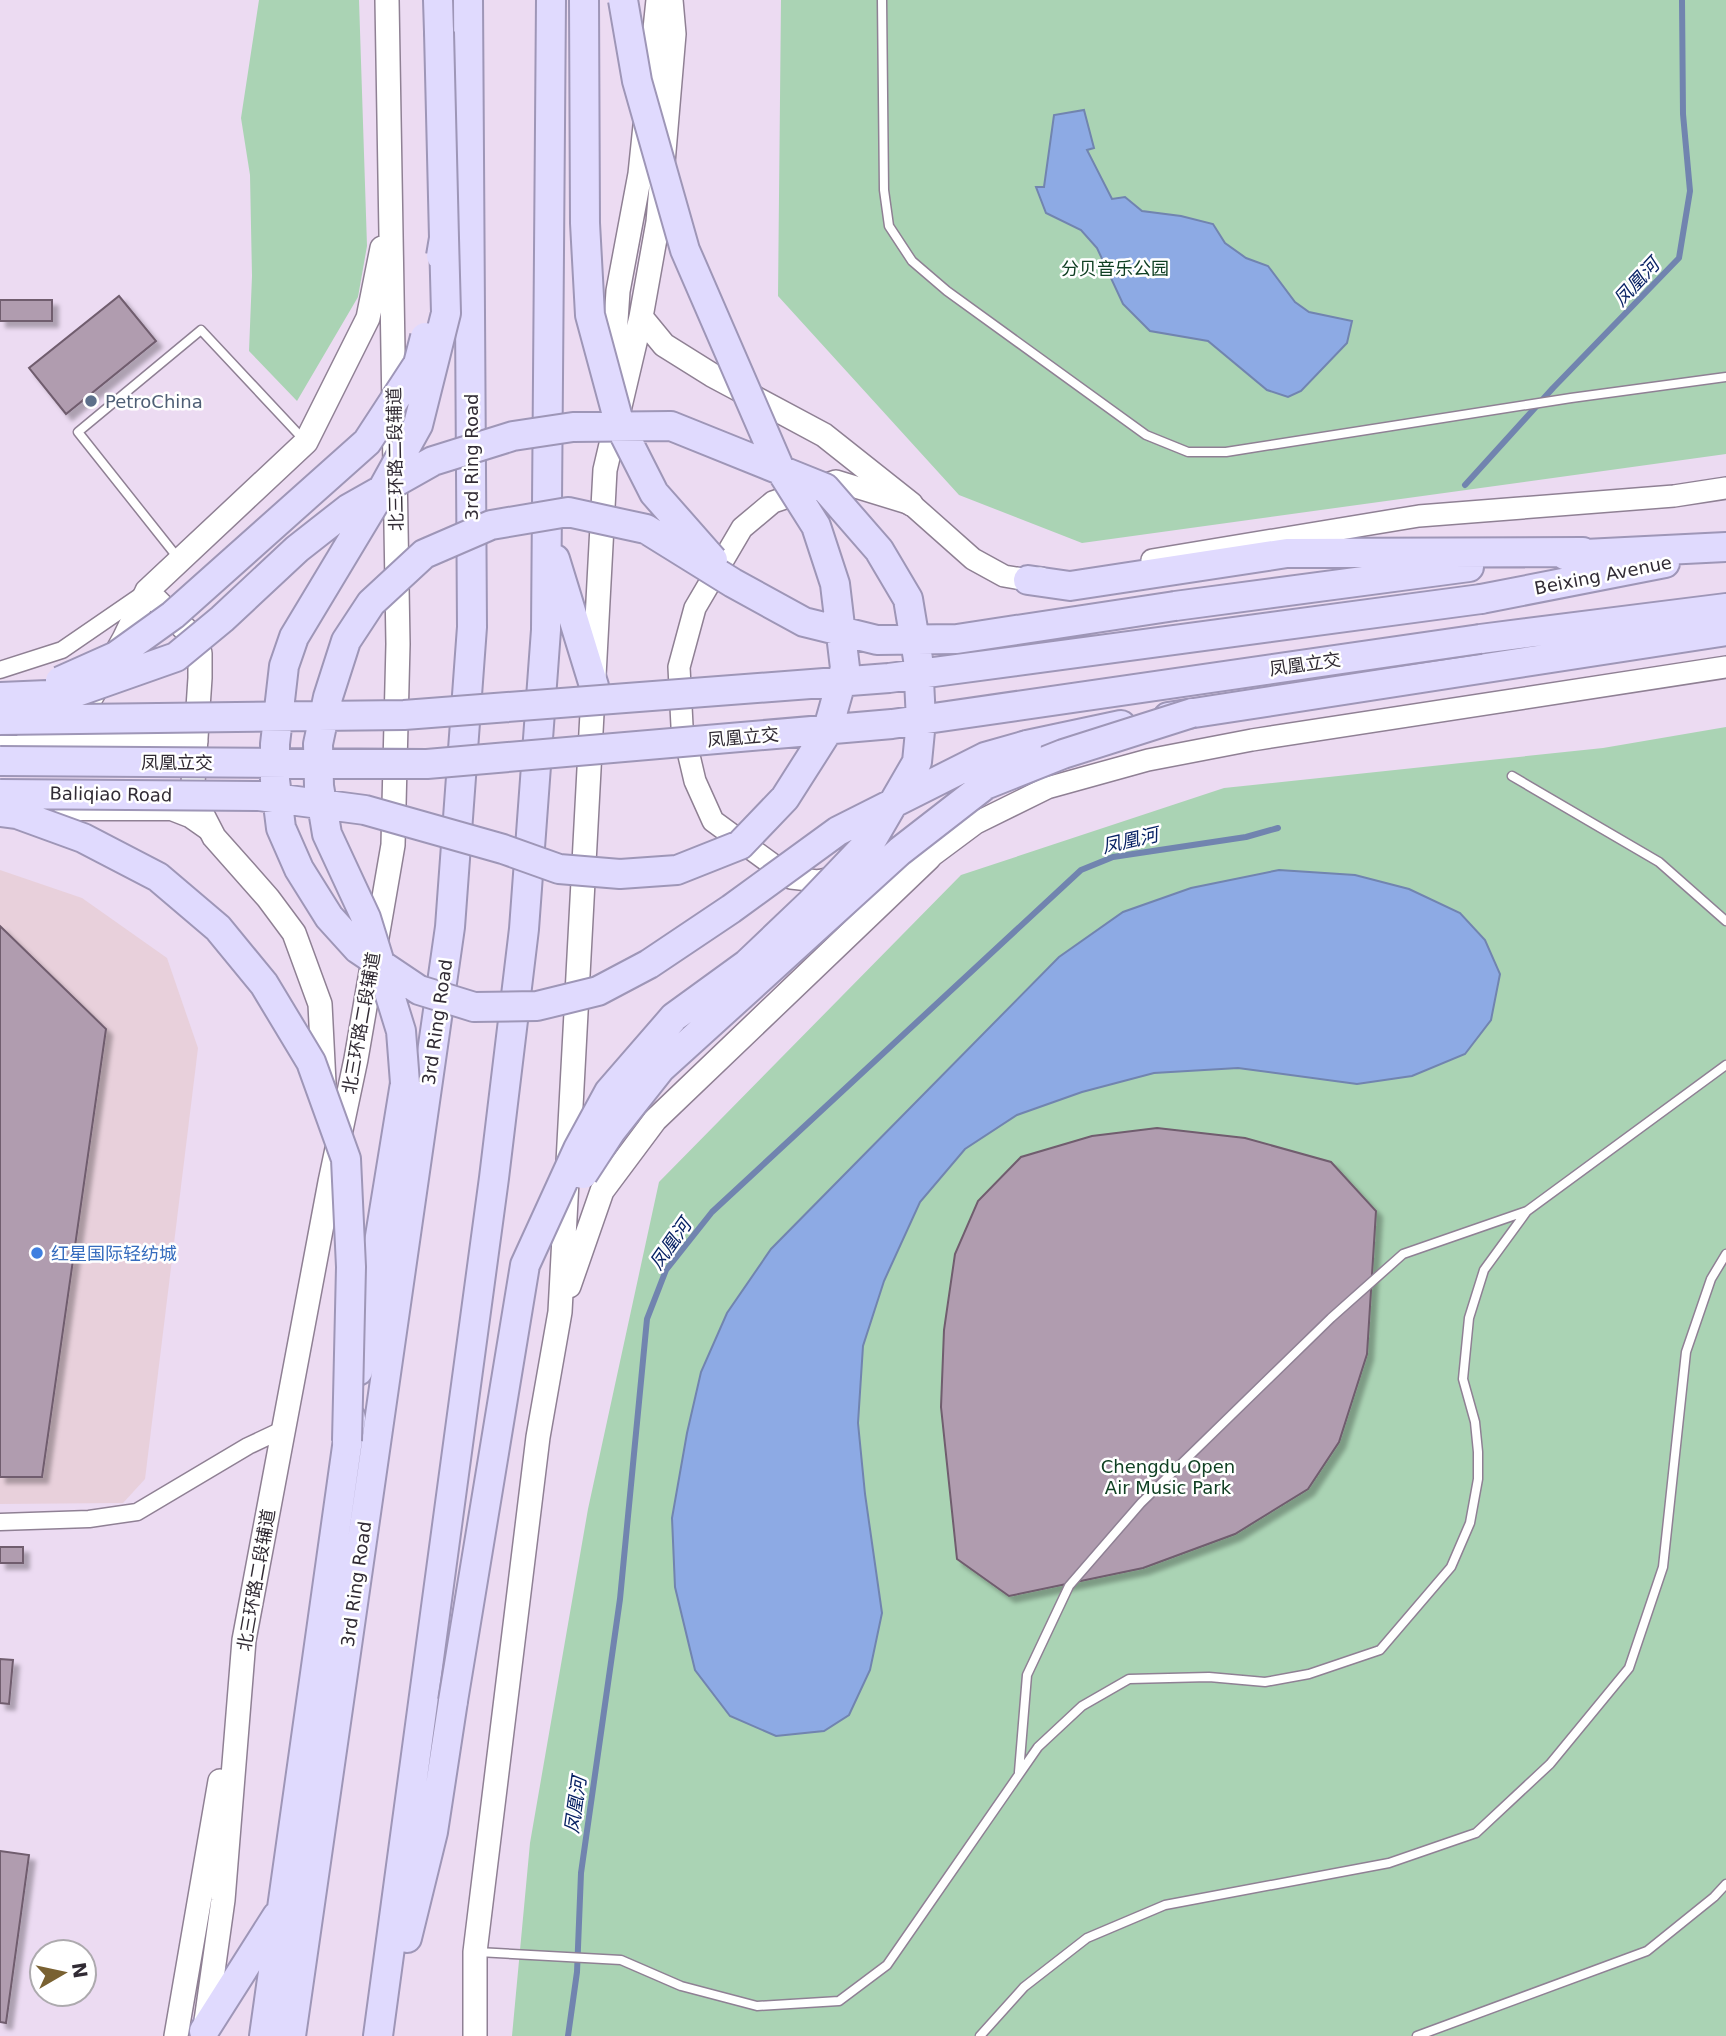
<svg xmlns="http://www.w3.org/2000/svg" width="1726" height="2036" viewBox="0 0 1726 2036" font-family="'DejaVu Sans','Noto Sans SC',sans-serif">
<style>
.commercial{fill:#e8d0db}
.green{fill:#aad3b4}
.water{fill:#8daae4;stroke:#7184af;stroke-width:2}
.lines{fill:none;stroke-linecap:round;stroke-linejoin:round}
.stream{stroke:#7184af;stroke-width:6}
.building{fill:#b09caf;stroke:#705d6e;stroke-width:2;filter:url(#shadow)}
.service-casing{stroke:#8f8094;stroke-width:11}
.minor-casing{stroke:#8f8094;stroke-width:19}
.tertiary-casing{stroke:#8f8094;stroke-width:24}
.secondary-casing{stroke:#8f8094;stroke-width:26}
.trunk-casing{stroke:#9e96b7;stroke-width:32}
.service{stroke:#fff;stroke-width:8}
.minor{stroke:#fff;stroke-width:16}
.tertiary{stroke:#fff;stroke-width:21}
.secondary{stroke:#fff;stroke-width:23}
.trunk{stroke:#e0dafe;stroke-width:28}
.trunk-bridge-casing{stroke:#9e96b7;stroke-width:32;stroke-linecap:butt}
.trunk-bridge{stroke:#e0dafe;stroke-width:28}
.service-dot{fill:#5c6f8a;stroke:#fff;stroke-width:2.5}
.shop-dot{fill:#3f7fe0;stroke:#fff;stroke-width:2.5}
.labels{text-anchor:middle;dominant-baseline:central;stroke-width:5;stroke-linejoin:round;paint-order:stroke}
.park-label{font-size:18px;fill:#104023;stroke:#fff}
.service-label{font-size:18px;fill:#4e5e75;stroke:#fff;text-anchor:start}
.street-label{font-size:18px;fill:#312b34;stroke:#fff}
.shop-label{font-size:18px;fill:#366cbe;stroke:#fff;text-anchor:start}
.water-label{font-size:19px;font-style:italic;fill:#082264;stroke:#fff}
</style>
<defs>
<filter id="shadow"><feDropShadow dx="6" dy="6" stdDeviation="2" flood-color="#0004"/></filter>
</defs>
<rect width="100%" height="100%" fill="#ecdbf2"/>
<path class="commercial" d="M0,870L82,898L167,958L198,1048L145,1479L123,1503L0,1504Z"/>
<path class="green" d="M259,0H359L367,246L358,297L297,401L249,351L252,276L250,175L241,118Z
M781,0H1726V454L1082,543L959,495L778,296Z
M1726,727V2036H512L530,1843L588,1509L659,1182L961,875L1224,788L1603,748Z"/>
<path class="water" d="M1084,110L1094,148L1087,150L1112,199L1125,197L1142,211L1181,216L1213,224L1225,243L1246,258L1268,266L1295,302L1309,312L1352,321L1347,343L1301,391L1288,397L1267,390L1208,341L1150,331L1123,304L1097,248L1081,230L1046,213L1036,187H1044L1054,115Z
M1279,870L1355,875L1409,889L1460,913L1485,940L1500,974L1491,1020L1465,1054L1412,1076L1357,1084L1238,1068L1154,1073L1082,1092L1017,1115L965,1149L920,1202L884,1281L863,1346L858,1423L865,1494L882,1613L870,1670L849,1715L824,1731L776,1736L730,1716L695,1670L675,1587L672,1518L687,1433L701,1372L727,1313L771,1249L1059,957L1123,912L1191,888Z"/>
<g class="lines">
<path class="stream" d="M1465,485L1553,388L1679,258L1690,191L1683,114L1682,0
M568,2036L577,1972L581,1873L620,1599L647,1319L666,1270L712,1212L1081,870L1113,857L1246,837L1278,828"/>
</g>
<path class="building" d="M119,296L156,341L66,414L29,368Z
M0,300H52V321H0Z
M0,926L106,1029L42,1477H0Z
M1157,1128L1245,1138L1331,1162L1376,1211L1367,1354L1339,1442L1308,1489L1235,1534L1143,1568L1009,1596L957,1559L941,1407L944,1330L955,1254L978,1201L1021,1157L1092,1136Z
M0,1547H23V1563H0Z
M0,1659L13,1660L9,1704L0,1703Z
M0,1851L29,1855L6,2023L0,2022Z"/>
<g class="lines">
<g class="service-casing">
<path id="service" d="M882,0L884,190L889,226L912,261L947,291L1146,435L1188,452H1226L1571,398L1726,377
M178,558L78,432L201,330L304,440
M1512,776L1659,862L1726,921
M1019,1772L1027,1675L1069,1586L1141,1503L1331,1318L1403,1254L1527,1211
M478,1952L621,1960L681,1986L757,2006L839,2001L887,1965L1038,1747L1082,1706L1129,1679L1209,1677L1265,1682L1309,1674L1380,1650L1451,1567L1470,1523L1478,1479V1452L1475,1422L1463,1379L1469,1318L1484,1270L1527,1211L1726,1065
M980,2036L1024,1987L1087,1938L1165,1905L1389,1863L1476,1833L1550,1764L1629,1668L1663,1567L1686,1352L1711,1279L1726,1254
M1417,2036L1647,1951L1714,1897L1726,1884"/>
</g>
<g class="minor-casing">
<path id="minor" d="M0,670L62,650L145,593
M0,744H25
M34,812H171L189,819L209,833
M0,1522L89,1519L137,1512L248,1446L284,1429"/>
</g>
<g class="tertiary-casing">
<path id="tertiary" d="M1152,560L1419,516L1674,496L1726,488
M912,861L929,858L976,823L1047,788L1148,760L1252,740L1726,667
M840,876L818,881L791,878L713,821L695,781L682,726L679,667L695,608L742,528L773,502L836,481L911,504L973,559L1004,576L1028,580L1041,578"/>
</g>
<g class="secondary-casing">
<path id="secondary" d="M641,317L664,345L712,375L824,435L911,504
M612,380L618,291L640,174L658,0
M147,591L185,629L200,653V678L193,783L197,804L214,837L268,898L294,933L320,1004L324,1083
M25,744L47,740L69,728L88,703L124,639L147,591L306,442L368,318L382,248
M45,744L196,741
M569,1286L602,1191L655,1120L929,858
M205,2028L223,1900L244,1640L330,1182L356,1059L393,845L398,644L387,0
M176,2036L220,1781
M475,2036V1952L538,1437L560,1312L605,470L641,317L658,222L674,34L671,0"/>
</g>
<g class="trunk-casing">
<path id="trunk" d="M438,0L439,32
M1565,555L1726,547
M555,559L594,686
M1028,580L1070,586L1287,553L1583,552
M1481,599L1665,563
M1175,606L1469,567
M1480,639L1726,608
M1168,717L1726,631
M1027,745L1121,725
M358,1371L405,1083
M407,1938L433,1832L453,1701
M204,2031L277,1916
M264,2036L351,1418
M291,2036L450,927L472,627L468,0
M378,2036L494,1178L524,929L546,630L551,0"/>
</g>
<use href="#service" class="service"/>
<use href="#minor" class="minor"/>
<use href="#tertiary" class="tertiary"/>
<use href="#secondary" class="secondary"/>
<use href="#trunk" class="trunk"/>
<g class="trunk-bridge-casing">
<path id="trunk-bridge" d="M584,0L585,223L590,315L620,426L654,493L713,560
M439,32L444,238L441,256
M444,238L446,313L418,425L377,499L294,637L284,666L275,744V780L281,828L299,869L329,917L358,949L419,990L474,1007L537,1006L598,991L649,964L731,909L838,831L985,757L1027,745
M60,681L116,656L173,615L367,442L418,364L425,337
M0,697L71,694L176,657L222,619L297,549L348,509L433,461L513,436L573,427L671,426L825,488L879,550L908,599L918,659L921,721L917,762L873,838L811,903L747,964L674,1017L609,1092L578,1149L525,1265L453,1701
M0,720L404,715L889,678L1481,599
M0,761L427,764L892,724L1480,639
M0,794L259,796L365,810L503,849L559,869L620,874L677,870L740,845L785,798L827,732L845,668L835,584L816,526L780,469L685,250L637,81L623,0
M0,812L17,814L83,838L158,877L218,928L264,984L311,1062L346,1159L351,1267L347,1441
M405,1083L401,1031L366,918L327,834L319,786L318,744L328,697L346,641L371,603L424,554L491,525L568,512L646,529L733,583L804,622L877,640L957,639L1175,606
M583,1174L611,1131L660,1069L900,851L985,785L1063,754L1192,713"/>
</g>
<use href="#trunk-bridge" class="trunk-bridge"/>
</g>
<circle class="service-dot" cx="91" cy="401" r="7"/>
<circle class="shop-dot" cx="37" cy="1253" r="7"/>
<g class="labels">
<g class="park-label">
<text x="1115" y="268">分贝音乐公园</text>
<text x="1168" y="1466">Chengdu Open<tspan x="1168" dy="21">Air Music Park</tspan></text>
</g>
<g class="service-label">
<text x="105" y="401">PetroChina</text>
</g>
<g class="street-label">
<text transform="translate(471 457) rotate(-90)">3rd Ring Road</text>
<text transform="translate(395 459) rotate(-91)">北三环路二段辅道</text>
<text transform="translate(1603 575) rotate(-11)">Beixing Avenue</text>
<text transform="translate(1305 664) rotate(-8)">凤凰立交</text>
<text transform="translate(743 737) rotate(-5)">凤凰立交</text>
<text x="177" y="762">凤凰立交</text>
<text transform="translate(111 794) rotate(1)">Baliqiao Road</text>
<text transform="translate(437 1022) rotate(-82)">3rd Ring Road</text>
<text transform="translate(361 1023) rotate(-80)">北三环路二段辅道</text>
<text transform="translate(256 1580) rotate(-80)">北三环路二段辅道</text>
<text transform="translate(356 1584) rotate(-82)">3rd Ring Road</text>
</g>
<g class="shop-label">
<text x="51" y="1253">红星国际轻纺城</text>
</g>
<g class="water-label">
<text transform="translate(1636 282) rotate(-47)">凤凰河</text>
<text transform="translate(1130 840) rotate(-13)">凤凰河</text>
<text transform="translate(670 1244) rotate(-55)">凤凰河</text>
<text transform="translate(575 1805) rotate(-82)">凤凰河</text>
</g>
</g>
<g transform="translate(63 1973) rotate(81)"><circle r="33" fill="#ffffff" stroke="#adaaae" stroke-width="2"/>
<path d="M0-5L12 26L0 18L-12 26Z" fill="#796131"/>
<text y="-10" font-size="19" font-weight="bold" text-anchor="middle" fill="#312b34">N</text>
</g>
</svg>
